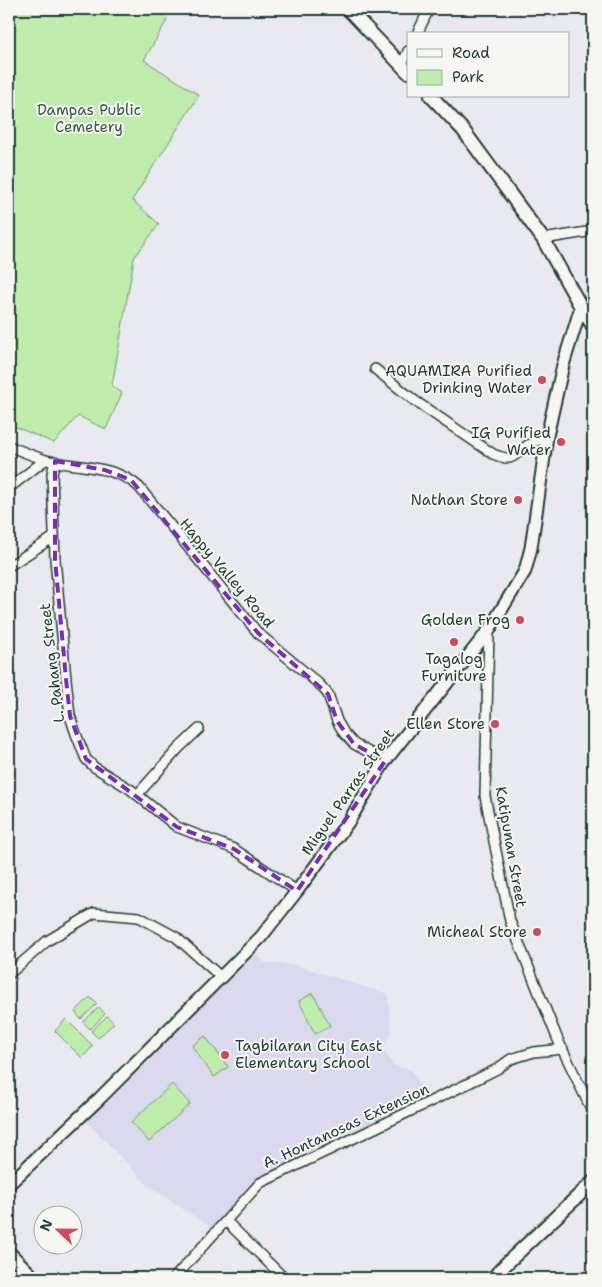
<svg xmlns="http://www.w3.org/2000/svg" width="602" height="1287" viewBox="0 0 602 1287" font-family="'Shantell Sans',sans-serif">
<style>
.built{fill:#dad9ed}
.green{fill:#bfeeac;stroke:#6f9670}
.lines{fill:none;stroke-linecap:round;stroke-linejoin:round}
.minor-casing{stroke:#1f3d34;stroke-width:12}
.tertiary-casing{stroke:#1f3d34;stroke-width:15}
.secondary-casing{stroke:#1f3d34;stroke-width:16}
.minor{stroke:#f6f6f2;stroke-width:9}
.tertiary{stroke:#f6f6f2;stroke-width:11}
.secondary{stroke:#f6f6f2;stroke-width:12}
.marked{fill:none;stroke:#7b2cbf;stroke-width:4;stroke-dasharray:10 6;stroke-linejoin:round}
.poi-dot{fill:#d1495b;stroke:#f6f6f2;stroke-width:2}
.labels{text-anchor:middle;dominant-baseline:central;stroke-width:4;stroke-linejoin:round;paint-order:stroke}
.park-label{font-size:15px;fill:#375846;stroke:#f6f6f2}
.poi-label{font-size:15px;fill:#1f3d34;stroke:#f6f6f2;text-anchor:end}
.street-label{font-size:15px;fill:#1f3d34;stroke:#f6f6f2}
</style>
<rect width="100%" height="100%" fill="#e9e9f0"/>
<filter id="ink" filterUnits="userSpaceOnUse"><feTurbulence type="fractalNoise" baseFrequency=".02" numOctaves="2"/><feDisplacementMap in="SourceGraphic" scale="10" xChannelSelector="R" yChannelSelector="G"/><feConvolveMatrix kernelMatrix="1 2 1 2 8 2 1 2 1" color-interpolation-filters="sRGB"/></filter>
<g filter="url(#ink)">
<path class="built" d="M249,949L266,963L295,965L388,994L391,1032L383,1049L393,1065L412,1070L429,1102L261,1181L216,1231L148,1185L83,1118Z"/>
<path class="green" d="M9,9H157L167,20L144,60L199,95L132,200L159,224L134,258L112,386L122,393L106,429L78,416L54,443L9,424Z
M313,993L330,1026L315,1034L299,1001Z
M90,997L97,1004L81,1019L75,1012Z
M99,1007L105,1014L90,1029L83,1022Z
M107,1016L114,1023L98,1038L91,1031Z
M66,1019L93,1046L82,1058L55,1031Z
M205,1036L228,1067L214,1077L192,1046Z
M172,1084L190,1104L149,1142L131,1122Z"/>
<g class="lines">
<g class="minor-casing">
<path id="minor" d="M417,34L429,9
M402,65L408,51
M543,239L593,231
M375,369L415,401L493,454C515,463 511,456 528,445C534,442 541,439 547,436
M9,446C21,451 33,456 46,460C77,468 114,464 139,487L258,633L319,684L328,694L337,721L344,733L354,744L385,761
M55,461L52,474L55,559L66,679L70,716L76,734L86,759L94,767L130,789L177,827L234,849L297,891
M9,488L45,460
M9,566L54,537
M489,630L485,796L510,921L558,1040L593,1113
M137,795L178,749L199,729
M9,974L47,941L94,913L139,917L176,937L221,977
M226,1221L284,1278
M174,1278L260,1183L467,1084L497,1069L511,1059L534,1052L563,1049"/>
</g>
<g class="tertiary-casing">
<path id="tertiary" d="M9,1184L100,1098L261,937L297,891L349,821L385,761L489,630L525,571L531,548L547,436L563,365L581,307"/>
</g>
<g class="secondary-casing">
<path id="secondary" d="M348,9L408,72
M431,96L463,130L543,239L581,307L593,326
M9,1253L34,1278
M493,1278L507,1263L593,1182"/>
</g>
<use href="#minor" class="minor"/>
<use href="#tertiary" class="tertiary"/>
<use href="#secondary" class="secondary"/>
</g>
</g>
<path class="marked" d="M55,461L105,470L131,480L258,633L328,694L337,721L354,744L385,761L297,891L234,849L177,827L86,759L70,716L66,679L55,559Z"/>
<g class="poi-dot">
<circle cx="542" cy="380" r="5"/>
<circle cx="561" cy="442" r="5"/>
<circle cx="518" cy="500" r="5"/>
<circle cx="520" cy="620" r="5"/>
<circle cx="454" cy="642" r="5"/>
<circle cx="495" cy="724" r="5"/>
<circle cx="537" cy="932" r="5"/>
<circle cx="225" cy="1055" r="5"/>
</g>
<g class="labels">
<g class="park-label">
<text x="89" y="110">Dampas Public<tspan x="89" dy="17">Cemetery</tspan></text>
</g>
<g class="poi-label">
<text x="532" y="371">AQUAMIRA Purified<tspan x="532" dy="17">Drinking Water</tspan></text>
<text x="551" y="433">IG Purified<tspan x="551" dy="17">Water</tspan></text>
<text x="508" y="500">Nathan Store</text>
<text x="510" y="620">Golden Frog</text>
<text x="454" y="659" text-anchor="middle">Tagalog<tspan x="454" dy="17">Furniture</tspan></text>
<text x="485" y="724">Ellen Store</text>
<text x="527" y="932">Micheal Store</text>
<text x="235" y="1046" text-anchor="start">Tagbilaran City East<tspan x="235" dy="17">Elementary School</tspan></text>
</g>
<g class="street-label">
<text transform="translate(227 573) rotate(50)">Happy Valley Road</text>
<text transform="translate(52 663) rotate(-97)">L. Pahang Street</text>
<text transform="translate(348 792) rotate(-55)">Miguel Parras Street</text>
<text transform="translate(511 847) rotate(80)">Katipunan Street</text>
<text transform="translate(346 1126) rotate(-25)">A. Hontanosas Extension</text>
</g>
</g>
<rect width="602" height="1287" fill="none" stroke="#f6f6f2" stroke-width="30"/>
<rect x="15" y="15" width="572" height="1257" fill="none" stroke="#1f3d34" stroke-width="2" filter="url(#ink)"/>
<rect x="407" y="32" width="162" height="65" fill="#f6f6f2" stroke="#a0aca6"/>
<rect x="417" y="49" width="25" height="8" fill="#f6f6f2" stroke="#a0aca6"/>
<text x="452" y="58" font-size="15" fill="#1f3d34">Road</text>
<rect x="417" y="70" width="25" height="15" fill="#bfeeac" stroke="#a0aca6"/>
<text x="452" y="82" font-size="15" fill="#1f3d34">Park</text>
<g transform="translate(58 1230) rotate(292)"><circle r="24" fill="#f6f6f2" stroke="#a0aca6"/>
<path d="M0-4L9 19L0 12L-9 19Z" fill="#d1495b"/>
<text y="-8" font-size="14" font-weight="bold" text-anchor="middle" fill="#1f3d34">N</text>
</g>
</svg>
